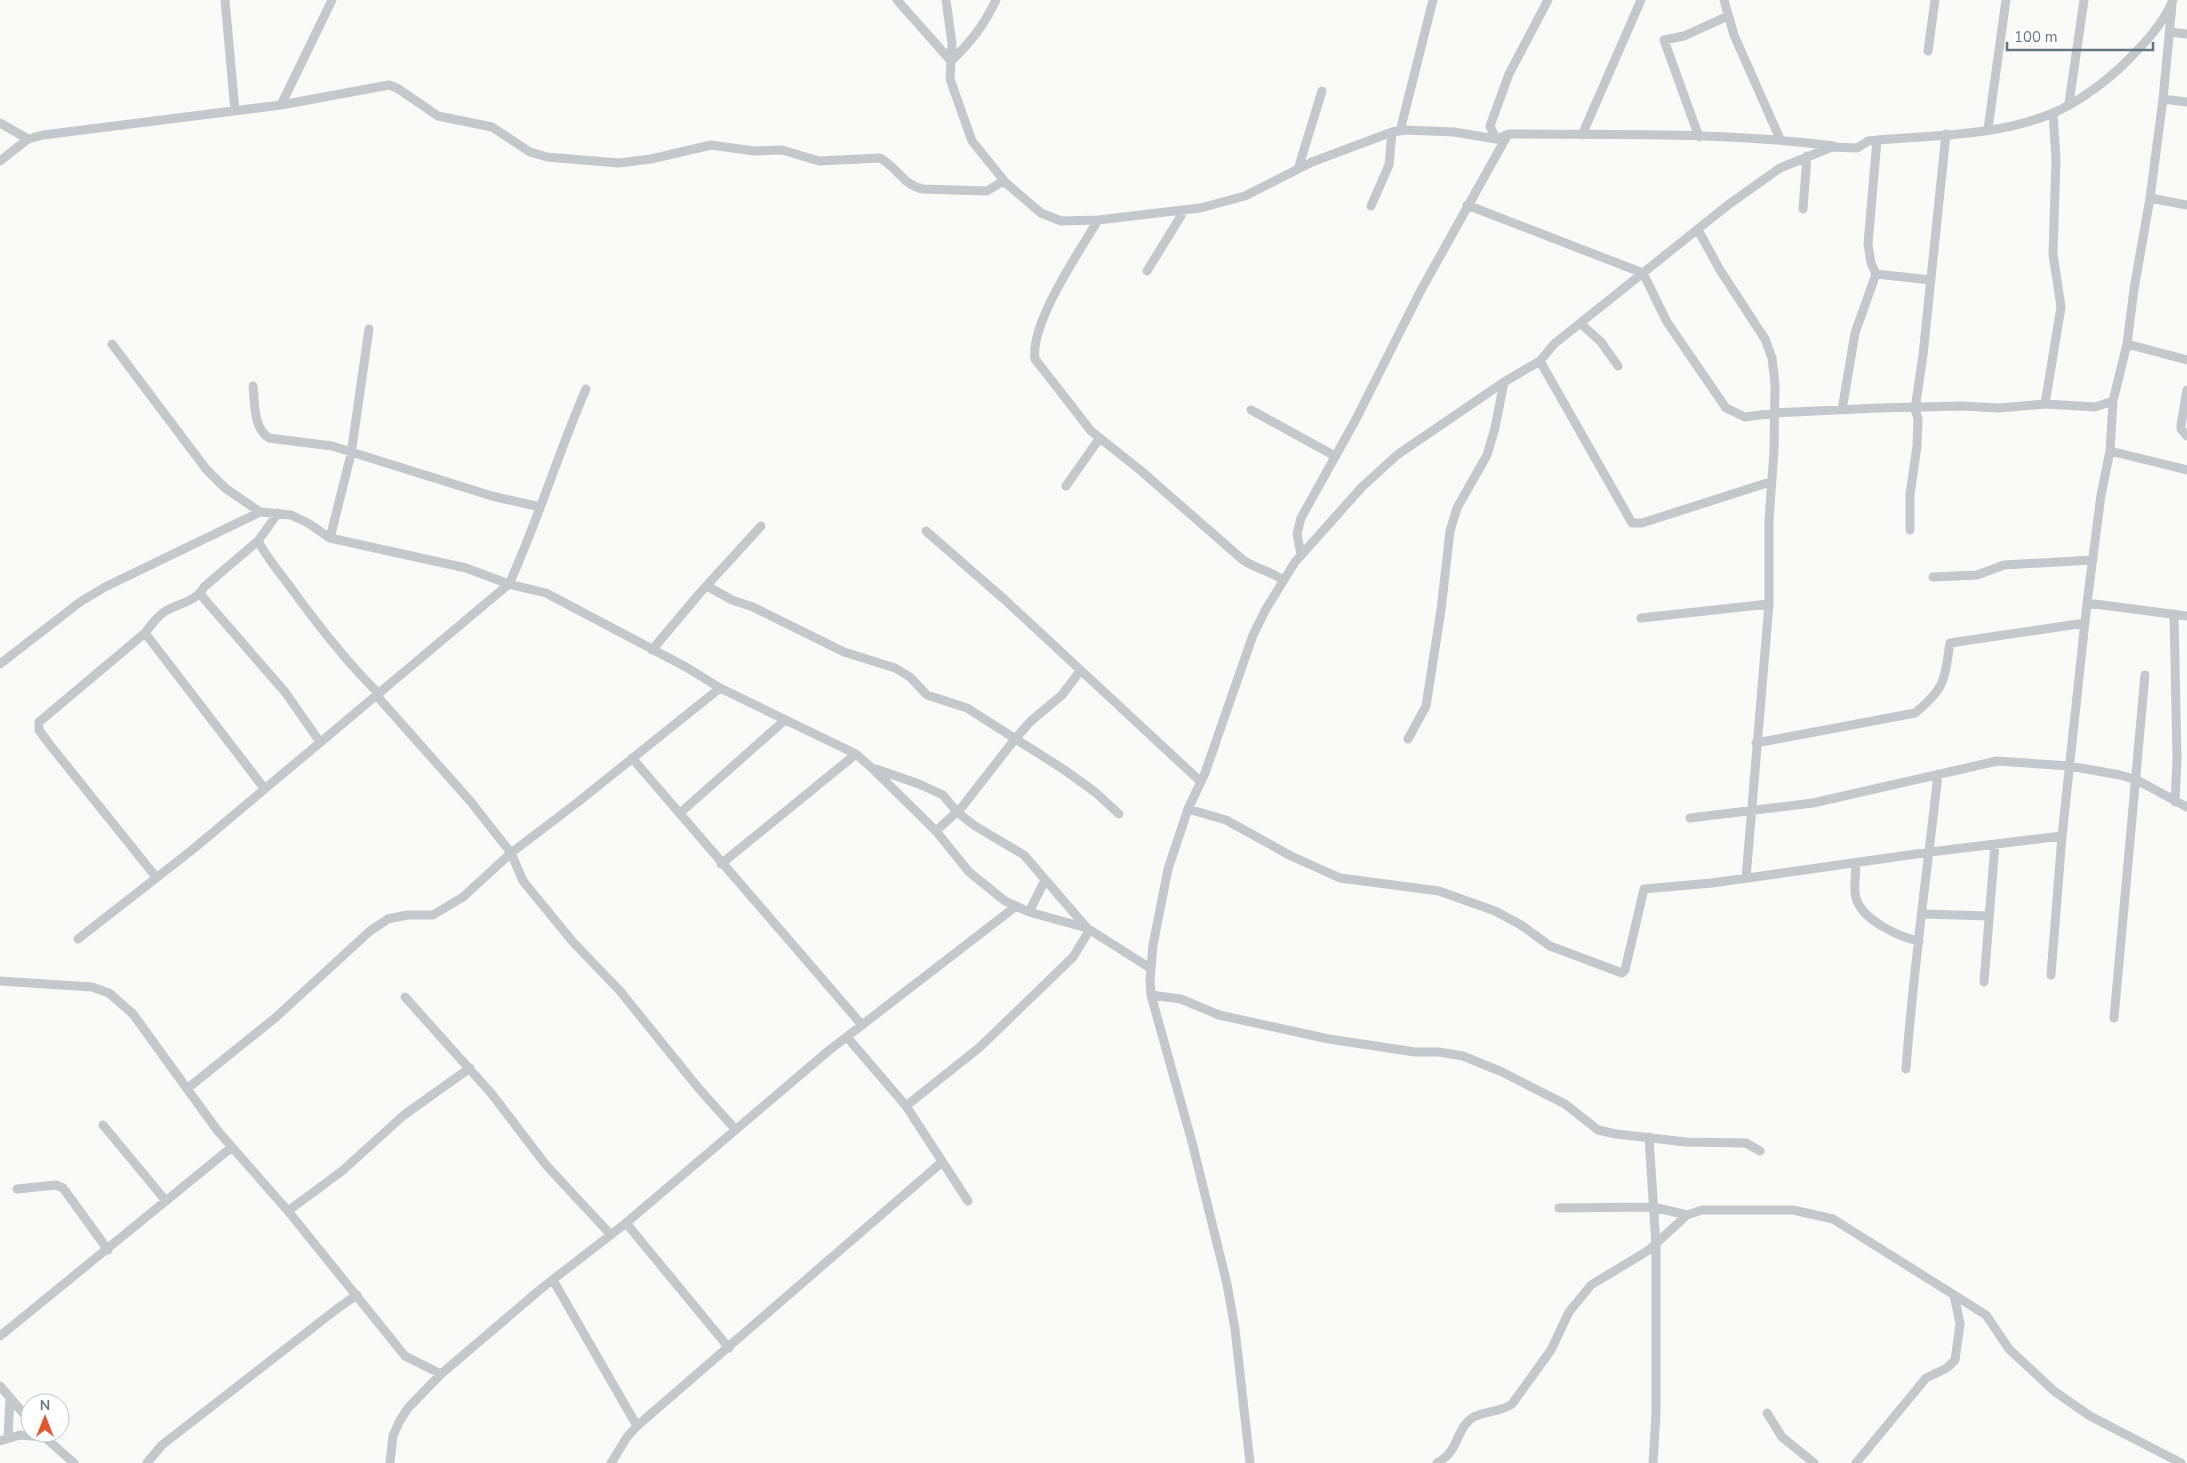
<svg xmlns="http://www.w3.org/2000/svg" width="2187" height="1463" viewBox="0 0 2187 1463" font-family="'Nunito Sans',sans-serif">
<style>
.lines{fill:none;stroke-linecap:round;stroke-linejoin:round}
.minor{stroke:#c3c8cc;stroke-width:9}
</style>
<rect width="100%" height="100%" fill="#fafaf8"/>
<g class="lines">
<path class="minor" d="M225,0L235,111
M897,0L951,61C971,42 984,25 996,0
M946,0L952,44L950,79L972,141L1006,183L1041,213L1061,221L1098,220L1200,208L1245,196L1312,162L1392,132L1405,130L1454,132L1496,139L1509,134C1617,135 1726,132 1834,146
M1724,0L1734,35L1780,139
M2170,32L2187,34
M1928,51L1935,0
M2163,99L2187,102
M2069,103L2084,0
M281,105L332,0
M0,123L28,139
M1988,129L2006,0
M1400,131L1433,0
M1582,135L1641,0
M1699,137L1664,40L1684,36L1728,16
M1496,139L1490,126L1509,74L1548,0
M0,161L28,139L43,135L281,105L389,85L397,88L438,116L492,127L530,152L547,157L619,163L651,159L711,145L754,151L782,150L819,161L880,158C897,167 904,186 923,189L987,191L1000,183H1006
M1298,169L1322,91
M2150,198L2187,205
M1467,205L1643,273L1667,322L1726,408L1745,417L1775,413L1878,408L1962,406L1999,408L2045,404L2095,407L2113,401
M1371,206L1389,165L1392,132
M1803,209L1807,156
M1098,220C1079,252 1030,323 1035,359L1091,431L1140,470L1243,560C1256,569 1271,571 1283,580
M1698,230L1720,270L1765,339L1772,358L1775,384L1774,451L1769,520V604L1746,878
M1147,271L1184,211
M1876,274L1931,280
M1580,323L1601,342L1618,366
M112,344L206,469L225,488L260,512L291,515L308,523L330,538L466,568L509,584L546,593L686,667L720,688L856,754L873,769L936,831L969,872L1005,901L1029,912L1087,928L1150,968
M2127,344L2187,360
M1540,361L1632,523H1642L1770,482
M253,386C255,403 253,428 269,438L332,446L492,496L540,507
M2187,390L2181,425V429L2187,436
M2045,404L2061,307L2053,254L2056,159L2053,113
M1251,410L1335,456
M1842,410L1855,333L1876,274L1871,263L1868,244L1877,140
M2110,451L2187,470
M1066,486L1099,439
M1910,530V495L1917,446L1918,419L1915,409L1923,355L1946,134
M926,531L1005,600L1201,782
M330,538L351,454L369,329
M258,541C268,560 282,575 294,592C320,628 347,662 378,693
M1301,555L1297,534L1301,518L1355,421L1420,292L1507,136
M1933,577L1977,575L2004,565L2093,560
M707,586L732,600L753,607L844,652L895,668L910,677L927,695L967,708L1063,769L1095,792L1119,814
M200,594L285,692L320,742
M2087,603L2187,616
M2174,614L2177,759L2175,802
M1641,618L1769,604
M145,633L264,788
M652,650L699,594L761,526
M0,664L80,602L105,587L260,512
M377,696L471,802L511,853L523,881L573,942L620,991L700,1090L736,1130
M1408,739L1426,706L1441,610L1450,531L1457,508L1487,455L1495,428L1504,382
M1756,743L1915,713C1946,687 1944,681 1950,643L2085,623
M632,758L862,1025
M876,769L919,784L943,795L957,812L975,826L1024,855L1087,928
M1188,809L1226,820L1291,856L1340,878L1439,891L1495,911L1521,925L1550,946L1622,973L1625,970L1644,889L1712,883L1930,852L2062,836
M680,813L785,720
M1690,818L1813,803L1997,761L2070,766L2120,775L2137,780L2187,807
M936,831L962,807L1015,739L1031,721L1062,695L1080,671
M1856,863C1856,874 1853,888 1856,898C1862,920 1899,937 1919,941
M721,864L856,754
M156,877L50,745L39,730V722L145,633C151,625 156,618 164,612C178,603 196,602 204,587L258,541L278,513
M1029,912L1045,880
M1923,914L1989,916
M78,939L192,850L509,584C538,521 558,453 586,389
M2051,975L2062,836L2087,603L2101,495L2110,451L2113,401L2127,344L2134,289L2150,198L2163,99L2172,5
M0,981L92,987L109,993L133,1014L217,1130L288,1211L405,1356L441,1374
M1984,982L1995,844
M1151,995L1181,999L1219,1015L1329,1039L1415,1052H1439L1463,1056L1502,1072L1565,1104L1598,1130L1616,1134L1686,1142L1746,1143L1760,1151
M405,997L491,1093L546,1165L611,1235
M2114,1018L2145,675
M847,1037L906,1106L968,1201
M1906,1069C1913,971 1927,873 1938,774
M188,1088L275,1018L370,931L388,919L407,915H433L463,897L511,853L578,802L720,688
M906,1106L980,1047L1073,957L1089,931
M103,1125L166,1201
M1649,1137L1656,1245V1414L1653,1463
M17,1189L56,1185L63,1188L108,1250
M1559,1208L1653,1207L1687,1215
M288,1211L342,1171L404,1115L470,1068
M626,1223L729,1348
M553,1280L637,1426
M0,1336L232,1147
M0,1386L30,1421
M1767,1413L1782,1437L1814,1463
M40,1433L74,1463
M8,1438L10,1397
M0,1441L20,1435L43,1437
M147,1463L162,1445L338,1308L357,1295
M390,1463L393,1436L399,1422L408,1408L441,1374L542,1288L626,1223L827,1052L1015,907
M611,1463L627,1437L637,1426L942,1162
M1250,1463L1235,1329L1227,1284L1192,1142L1151,995L1150,980L1153,945L1168,869L1188,809L1205,773L1253,635L1266,609L1295,562L1362,487L1397,455L1504,382L1540,361L1554,344L1728,205L1780,168L1832,147L1857,148L1868,141C1928,135 1996,137 2053,113C2079,102 2107,81 2127,61C2145,43 2163,24 2173,0
M1437,1463C1460,1451 1455,1430 1472,1418C1484,1410 1500,1413 1512,1404L1551,1350L1569,1312L1591,1285L1649,1250L1687,1215L1702,1210H1793L1833,1219L1986,1315L2009,1349L2054,1391L2090,1416L2181,1463
M1856,1463L1926,1378L1947,1368L1955,1360L1960,1324L1954,1295"/>
</g>
<g transform="translate(45 1418)"><circle r="24" fill="#ffffff" stroke="#c1c8cd"/>
<path d="M0-4L9 19L0 12L-9 19Z" fill="#e4572e"/>
<text y="-8" font-size="14" font-weight="bold" text-anchor="middle" fill="#657683">N</text>
</g>
<path d="M2007 42v8h146v-8" fill="none" stroke="#657683" stroke-width="2.5"/>
<text x="2014" y="42" font-size="15" fill="#657683" stroke="#ffffff" stroke-width="4" paint-order="stroke">100 m</text>
</svg>
